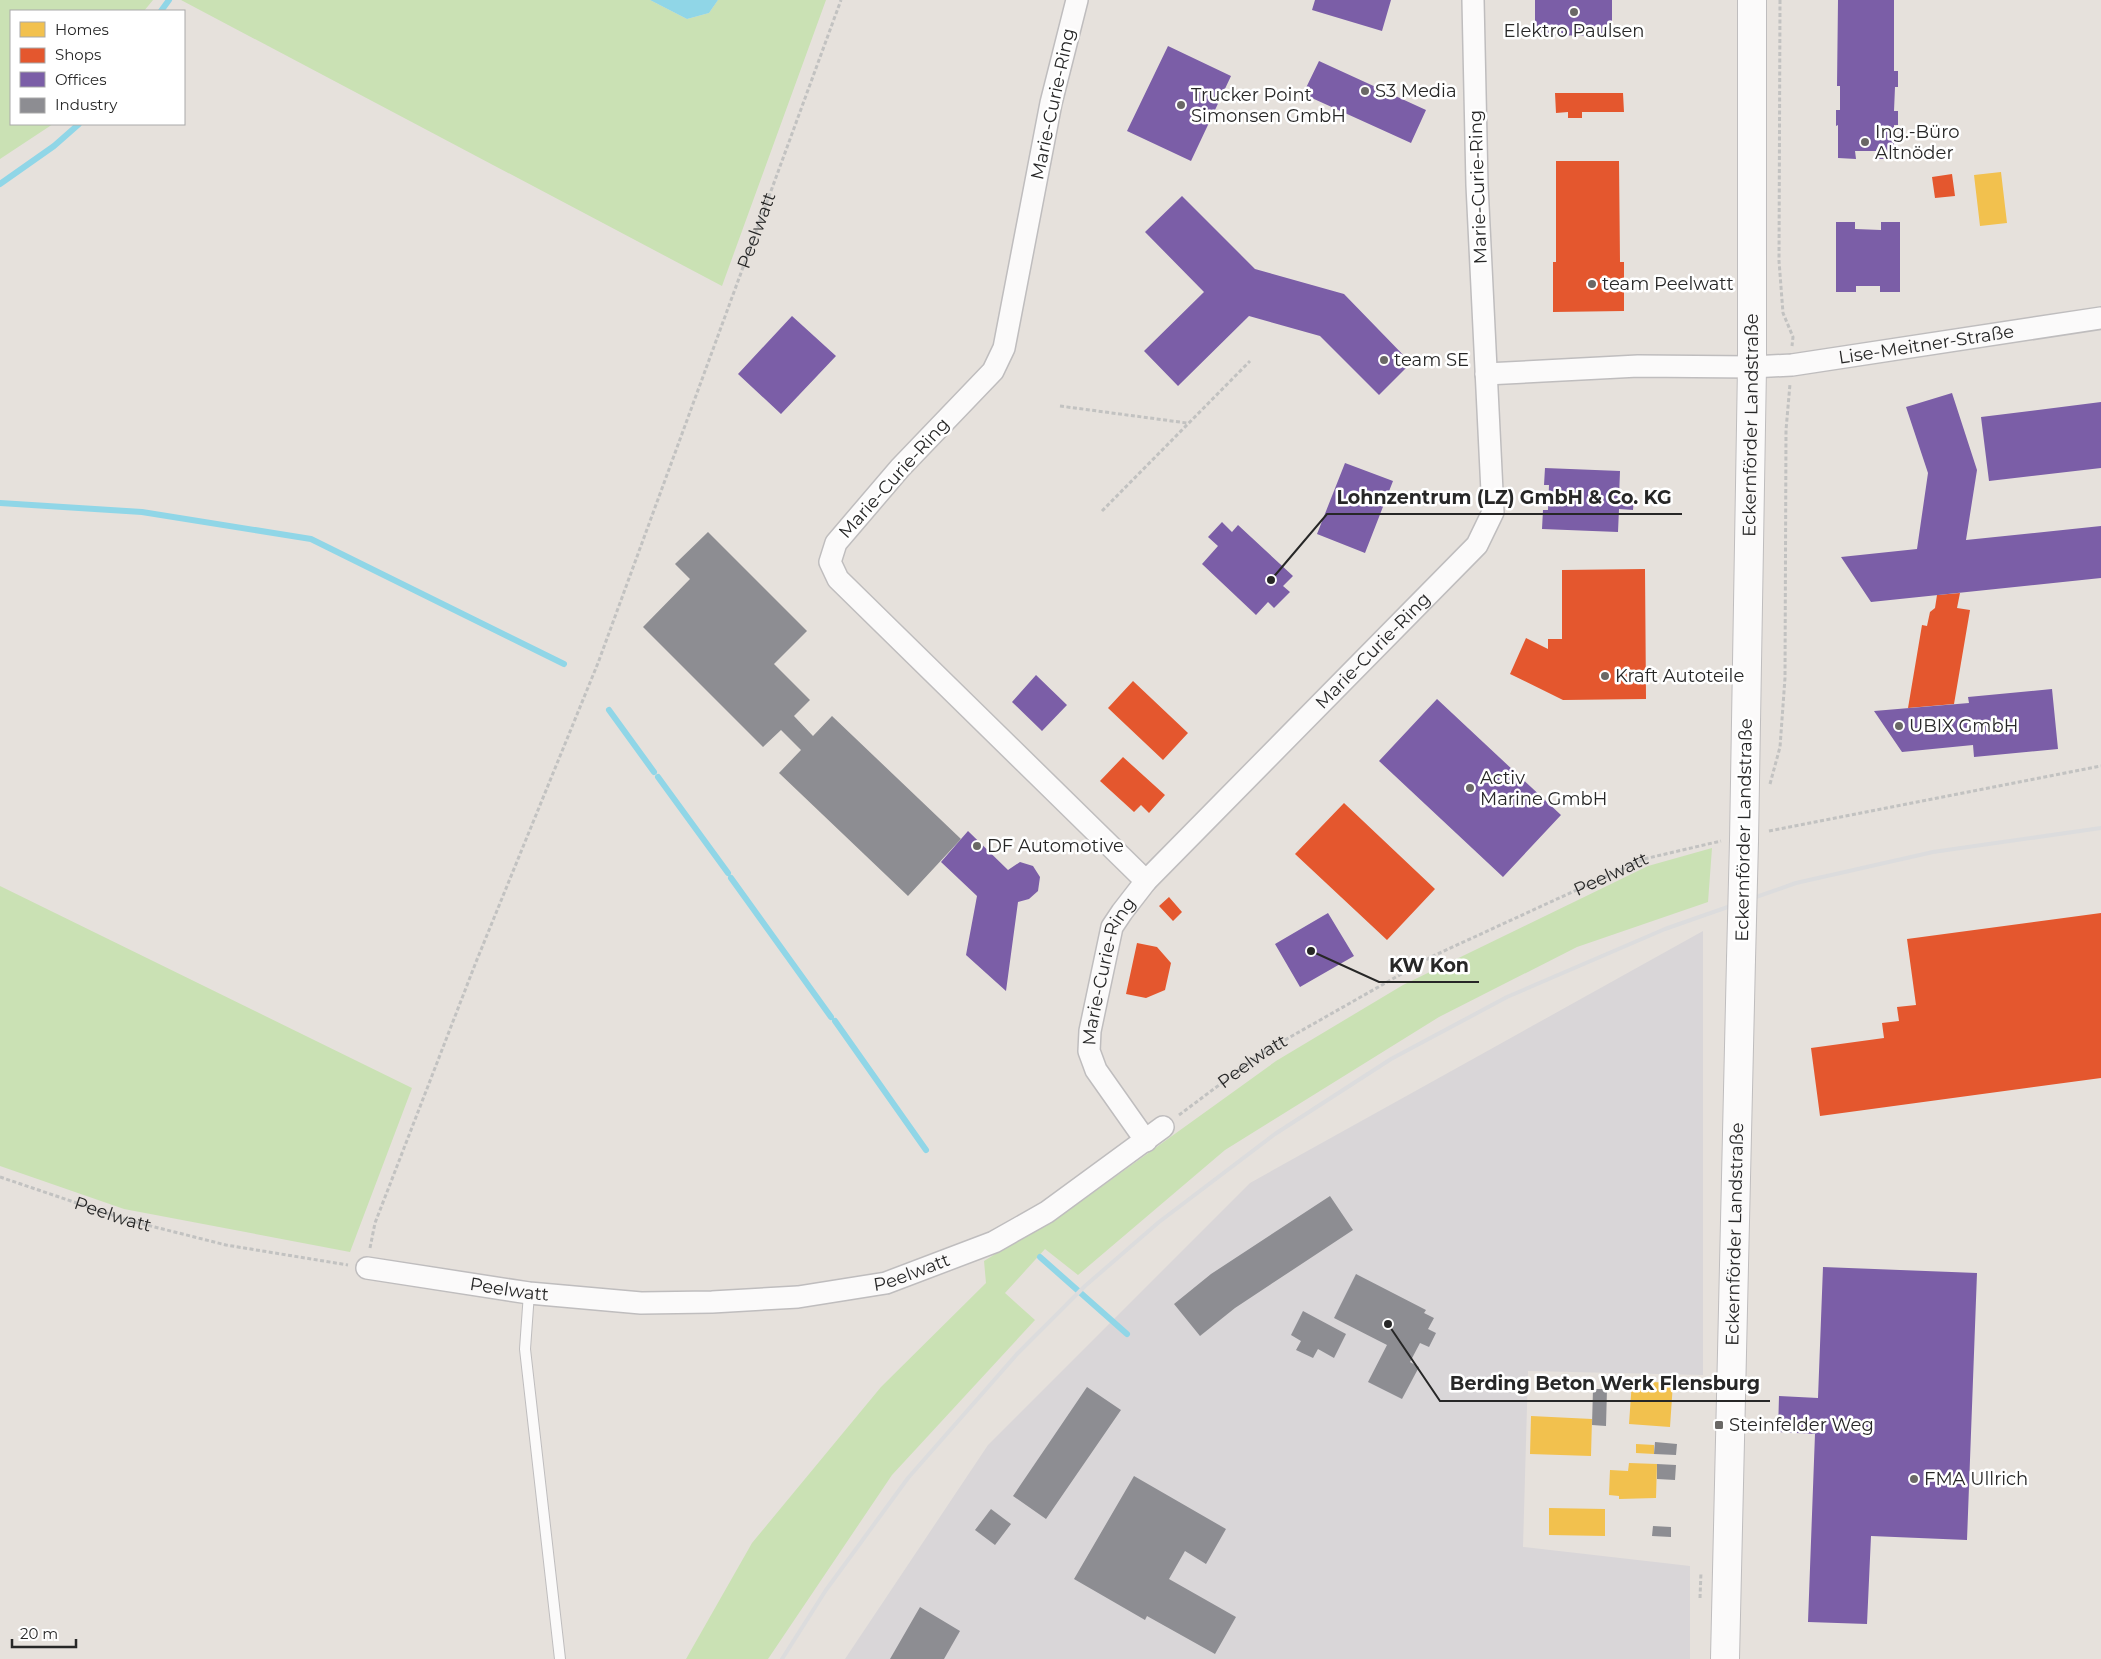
<svg xmlns="http://www.w3.org/2000/svg" width="2101" height="1659" viewBox="0 0 2101 1659" font-family="Montserrat,sans-serif">
<style>
.industrial{fill:#d9d6d8}
.green{fill:#cae1b4}
.water{fill:#90d6e7}
.homes{fill:#f2c14e}
.shops{fill:#e4572e}
.offices{fill:#7b5ea7}
.industry{fill:#8d8d92}
.lines{fill:none;stroke-linecap:round;stroke-linejoin:round}
.stream{stroke:#90d6e7;stroke-width:6}
.lane-casing{stroke:#bfbdbe;stroke-width:12}
.street-casing{stroke:#bfbdbe;stroke-width:24}
.secondary-casing{stroke:#bfbdbe;stroke-width:30}
.path{stroke:#c2c2c1;stroke-width:3;stroke-dasharray:4 2.5;stroke-linecap:butt}
.lane{stroke:#fbfafa;stroke-width:10}
.street{stroke:#fbfafa;stroke-width:21}
.secondary{stroke:#fbfafa;stroke-width:28}
.rail{stroke:#dcdcdd;stroke-width:4}
.secondary-bridge-casing{stroke:#bfbdbe;stroke-width:30;stroke-linecap:butt}
.secondary-bridge{stroke:#fbfafa;stroke-width:28}
.poi-dot{fill:#6a6866;stroke:#fff;stroke-width:2}
.labels{text-anchor:middle;dominant-baseline:central;stroke-width:5;stroke-linejoin:round;paint-order:stroke}
.poi-label{font-size:18px;fill:#272727;stroke:#fff;text-anchor:start}
.street-label{font-size:18px;fill:#272727;stroke:#fff}
.leader{fill:none;stroke:#272727;stroke-width:2}
.callout-dot{fill:#272727;stroke:#fff;stroke-width:2}
.callout-label{font-size:19px;text-anchor:middle;font-weight:bold;fill:#272727;stroke:#fff;stroke-width:5;stroke-linejoin:round;paint-order:stroke}
</style>
<rect width="100%" height="100%" fill="#e6e1dc"/>
<path class="industrial" d="M1703,931V1375L1528,1371L1523,1547L1690,1566V1659H845L988,1445L1250,1183Z"/>
<path class="green" d="M0,0H153L144,11H11V124H53L0,159Z
M181,0H650L687,19L709,13L718,0H826L722,286Z
M1712,848L1708,902L1577,947L1439,1017L1225,1150L1078,1275L1045,1249L1005,1293L1035,1320L892,1475L768,1659H686L752,1543L881,1387L986,1283L984,1261L1083,1200L1276,1061L1403,985L1648,866Z
M0,886L412,1088L350,1252L124,1209L0,1166Z"/>
<path class="water" d="M650,0H718L709,13L687,19Z"/>
<path class="homes" d="M2001,172L2007,223L1980,226L1974,175Z
M1632,1381L1673,1383L1670,1427L1629,1424Z
M1531,1416L1592,1419L1591,1456L1530,1454Z
M1636,1444L1654,1445V1454L1636,1453Z
M1629,1463L1657,1464L1656,1498L1619,1499V1496L1609,1495L1610,1470L1628,1471Z
M1549,1508L1605,1509V1536L1549,1535Z"/>
<path class="shops" d="M1555,93H1623L1624,112H1582V118H1568V112L1556,113Z
M1556,161H1619L1620,262H1624V311L1553,312V262H1556Z
M1952,174L1955,196L1935,198L1932,177Z
M1645,569L1646,699L1563,700L1510,674L1526,638L1548,649V639H1562V570Z
M1960,593L1957,608L1970,610L1954,704L1908,708L1922,625L1927,626L1930,612L1935,608L1937,595Z
M1133,681L1188,733L1163,760L1108,708Z
M1123,757L1165,795L1149,813L1141,805L1134,812L1100,781Z
M1344,803L1435,889L1387,940L1295,854Z
M1169,897L1182,912L1173,921L1159,906Z
M2101,913V1078L1820,1116L1811,1048L1884,1038L1882,1023L1899,1021L1897,1007L1916,1005L1907,939Z
M1137,943L1157,947L1171,963L1165,990L1146,998L1126,994Z"/>
<path class="offices" d="M1315,0H1391L1382,31L1312,10Z
M1535,0H1612V36L1535,35Z
M1838,0H1894V71H1898V87H1895L1894,111H1898V125H1894V159H1878V151H1855L1856,159L1838,158V125L1836,126V110H1840V86H1837Z
M1168,46L1231,76L1191,161L1127,131Z
M1319,61L1426,110L1411,143L1303,94Z
M1182,196L1255,269L1344,294L1411,363L1379,395L1320,336L1249,316L1178,386L1144,351L1204,292L1145,232Z
M1836,222H1855V229L1881,230V222H1900V292H1880V286H1856V292H1836Z
M792,316L836,356L781,414L738,374Z
M1952,393L1977,470L1966,540L2101,526V578L1871,602L1841,557L1917,549L1928,473L1906,407Z
M2101,402V468L1989,481L1981,417Z
M1345,463L1393,481L1365,553L1317,534Z
M1545,468L1620,471L1619,498H1634L1633,510L1619,509L1618,532L1542,529L1543,510H1548L1549,485H1544Z
M1222,522L1232,532L1238,525L1293,576L1283,586L1290,592L1274,608L1268,602L1256,615L1202,564L1218,546L1208,537Z
M1036,675L1067,705L1042,731L1012,702Z
M2052,689L2058,749L1974,757L1973,745L1902,752L1874,711L1969,703L1968,697Z
M1437,699L1561,815L1503,877L1379,761Z
M968,831L1008,870L1020,862L1033,866L1040,877L1038,891L1029,899L1018,902L1006,991L966,955L977,896L941,862Z
M1328,913L1354,956L1300,987L1275,944Z
M1823,1267L1977,1273L1967,1540L1871,1536L1867,1624L1808,1622L1815,1434L1778,1432L1779,1396L1818,1398Z"/>
<path class="industry" d="M708,532L807,631L774,664L810,700L794,716L813,736L832,716L961,839L908,896L779,773L801,750L781,730L763,747L643,627L690,579L675,564Z
M1330,1196L1353,1230L1235,1308L1200,1336L1174,1304L1211,1274Z
M1356,1274L1426,1310L1424,1313L1434,1318L1428,1329L1436,1333L1429,1347L1420,1343L1410,1362L1419,1367L1402,1399L1368,1382L1387,1345L1334,1318Z
M1303,1311L1346,1334L1334,1358L1318,1349L1313,1358L1296,1350L1301,1341L1291,1335Z
M1087,1387L1121,1410L1046,1519L1013,1496Z
M1593,1389H1607L1606,1426L1592,1425Z
M1655,1442L1677,1444L1676,1455L1654,1454Z
M1657,1464L1676,1465L1675,1480L1657,1479Z
M1134,1476L1226,1529L1206,1564L1185,1551L1169,1579L1236,1617L1215,1654L1147,1616L1145,1620L1074,1579Z
M991,1509L1011,1524L995,1545L975,1530Z
M1653,1526L1671,1527V1537L1652,1536Z
M920,1607L960,1631L944,1659H890Z"/>
<g class="lines">
<path class="stream" d="M161,11L169,0
M0,184L54,146L79,124
M0,503L142,512L311,539L564,664
M609,710L654,772
M658,777L728,873
M731,878L831,1017
M835,1021L926,1150
M1040,1257L1127,1334"/>
<g class="lane-casing">
<path id="lane" d="M529,1293L525,1349L560,1659"/>
</g>
<g class="street-casing">
<g id="street">
<path d="M1077,0L1051,103L1004,348L993,371L900,468L836,543L830,562L838,579L1146,881"/>
<path id="s4" d="M1486,374L1638,366L1752,367L1792,365L2101,318"/>
<path id="s5" d="M1146,1141L1096,1070L1089,1051L1090,1031L1112,927L1122,912L1146,881L1477,545L1493,512L1477,185L1473,0"/>
<path id="s6" d="M367,1268L529,1293L641,1303L712,1302L798,1297L886,1283L994,1242L1047,1212L1163,1127"/>
</g>
</g>
<g class="secondary-casing">
<g id="secondary">
<path id="s7" d="M1744,841L1752,367V0"/>
<path id="s8" d="M1725,1659L1741,959"/>
</g>
</g>
<g class="path">
<path d="M1780,0L1779,261L1783,313L1793,337L1792,346"/>
<path d="M1060,406L1187,423"/>
<path d="M1102,511L1250,361"/>
<path d="M1770,784L1780,747L1785,678L1786,430L1790,384"/>
<path d="M1769,831L2101,766"/>
<path id="s1" d="M1179,1115L1262,1053L1433,956L1644,859L1721,841"/>
<path id="s2" d="M0,1177L127,1220L226,1245L348,1265"/>
<path id="s3" d="M370,1248L375,1223L476,962L598,663L841,0"/>
<path d="M1700,1598L1701,1572"/>
</g>
<use href="#lane" class="lane"/>
<use href="#street" class="street"/>
<use href="#secondary" class="secondary"/>
<path class="rail" d="M782,1659L826,1590L908,1478L1017,1354L1085,1286L1159,1222L1275,1134L1391,1059L1507,997L1665,929L1796,883L1933,852L2101,828"/>
<g class="secondary-bridge-casing">
<path id="secondary-bridge" d="M1741,959L1744,841"/>
</g>
<use href="#secondary-bridge" class="secondary-bridge"/>
</g>
<g class="poi-dot">
<circle cx="1574" cy="12" r="5"/>
<circle cx="1365" cy="91" r="5"/>
<circle cx="1181" cy="105" r="5"/>
<circle cx="1865" cy="142" r="5"/>
<circle cx="1592" cy="284" r="5"/>
<circle cx="1384" cy="360" r="5"/>
<circle cx="1605" cy="676" r="5"/>
<circle cx="1899" cy="726" r="5"/>
<circle cx="1470" cy="788" r="5"/>
<circle cx="977" cy="846" r="5"/>
<rect x="1714" y="1420" width="10" height="10" rx="2.5"/>
<circle cx="1914" cy="1479" r="5"/>
</g>
<g class="labels">
<g class="poi-label">
<text x="1574" y="31" text-anchor="middle">Elektro Paulsen</text>
<text x="1375" y="91">S3 Media</text>
<text x="1191" y="95">Trucker Point<tspan x="1191" dy="21">Simonsen GmbH</tspan></text>
<text x="1875" y="132">Ing.-Büro<tspan x="1875" dy="21">Altnöder</tspan></text>
<text x="1602" y="284">team Peelwatt</text>
<text x="1394" y="360">team SE</text>
<text x="1615" y="676">Kraft Autoteile</text>
<text x="1909" y="726">UBIX GmbH</text>
<text x="1480" y="778">Activ<tspan x="1480" dy="21">Marine GmbH</tspan></text>
<text x="987" y="846">DF Automotive</text>
<text x="1729" y="1425">Steinfelder Weg</text>
<text x="1924" y="1479">FMA Ullrich</text>
</g>
<g class="street-label">
<text transform="translate(1053 104) rotate(-78)">Marie-Curie-Ring</text>
<text transform="translate(1478 187) rotate(-92)">Marie-Curie-Ring</text>
<text stroke="none"><textPath href="#s3" startOffset="1089">Peelwatt</textPath></text>
<text stroke="none"><textPath href="#s4" startOffset="442">Lise-Meitner-Straße</textPath></text>
<text stroke="none"><textPath href="#s7" startOffset="416">Eckernförder Landstraße</textPath></text>
<text transform="translate(894 478) rotate(-48)">Marie-Curie-Ring</text>
<text stroke="none"><textPath href="#s5" startOffset="614">Marie-Curie-Ring</textPath></text>
<text transform="translate(1744 830) rotate(-89)">Eckernförder Landstraße</text>
<text stroke="none"><textPath href="#s1" startOffset="496">Peelwatt</textPath></text>
<text stroke="none"><textPath href="#s5" startOffset="190">Marie-Curie-Ring</textPath></text>
<text stroke="none"><textPath href="#s1" startOffset="91">Peelwatt</textPath></text>
<text stroke="none"><textPath href="#s2" startOffset="119">Peelwatt</textPath></text>
<text stroke="none"><textPath href="#s8" startOffset="425">Eckernförder Landstraße</textPath></text>
<text stroke="none"><textPath href="#s6" startOffset="550">Peelwatt</textPath></text>
<text stroke="none"><textPath href="#s6" startOffset="144">Peelwatt</textPath></text>
</g>
</g>
<path class="leader" d="M1271 580L1327 514H1682M1311 951L1379 982H1479M1388 1324L1440 1401H1770"/>
<g class="callout-dot">
<circle cx="1271" cy="580" r="5"/>
<circle cx="1311" cy="951" r="5"/>
<circle cx="1388" cy="1324" r="5"/>
</g>
<g class="callout-label">
<text x="1504" y="504">Lohnzentrum (LZ) GmbH &amp; Co. KG</text>
<text x="1429" y="972">KW Kon</text>
<text x="1605" y="1390">Berding Beton Werk Flensburg</text>
</g>
<rect x="10" y="10" width="175" height="115" fill="#ffffff" stroke="#a9a9a9"/>
<rect x="20" y="22" width="25" height="15" fill="#f2c14e" stroke="#a9a9a9"/>
<text x="55" y="35" font-size="15" fill="#272727">Homes</text>
<rect x="20" y="48" width="25" height="15" fill="#e4572e" stroke="#a9a9a9"/>
<text x="55" y="60" font-size="15" fill="#272727">Shops</text>
<rect x="20" y="72" width="25" height="15" fill="#7b5ea7" stroke="#a9a9a9"/>
<text x="55" y="85" font-size="15" fill="#272727">Offices</text>
<rect x="20" y="98" width="25" height="15" fill="#8d8d92" stroke="#a9a9a9"/>
<text x="55" y="110" font-size="15" fill="#272727">Industry</text>
<path d="M12 1639v8h64v-8" fill="none" stroke="#272727" stroke-width="2.5"/>
<text x="20" y="1639" font-size="15" fill="#272727" stroke="#ffffff" stroke-width="4" paint-order="stroke">20 m</text>
</svg>
